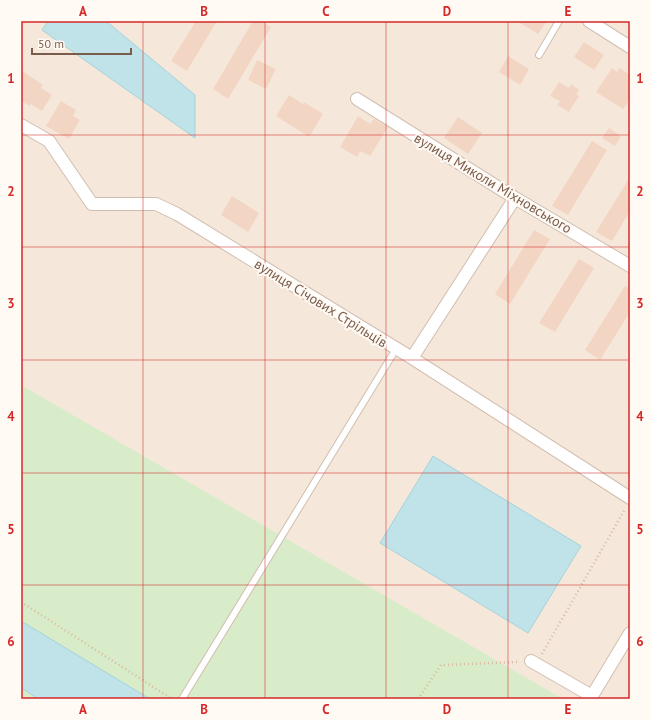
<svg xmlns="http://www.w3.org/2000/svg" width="651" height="720" viewBox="0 0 651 720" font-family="'PT Sans',sans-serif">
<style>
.residential{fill:#f5e8da}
.green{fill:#d8ecc9}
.water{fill:#bfe3e8;stroke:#a5d3da}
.building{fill:#f3d5c3}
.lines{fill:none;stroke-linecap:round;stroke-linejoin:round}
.service-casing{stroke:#d1beb0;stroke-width:8}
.minor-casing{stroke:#d1beb0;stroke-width:14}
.path{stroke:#d9b8a5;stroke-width:2.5;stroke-dasharray:1 3;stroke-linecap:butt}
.service{stroke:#fff;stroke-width:6}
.minor{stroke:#fff;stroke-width:12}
.grid{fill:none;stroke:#d62828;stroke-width:1;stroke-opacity:0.55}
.labels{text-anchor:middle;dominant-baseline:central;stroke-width:4;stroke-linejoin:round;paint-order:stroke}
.street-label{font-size:14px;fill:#7a5c4d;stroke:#fffaf3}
.neatline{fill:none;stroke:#d62828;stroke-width:1.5}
.grid-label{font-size:13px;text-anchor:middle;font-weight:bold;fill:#d62828}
</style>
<rect width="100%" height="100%" fill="#fdf6ec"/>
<path class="residential" d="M21,21H630V699H47L21,682Z"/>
<path class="green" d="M21,385L563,699H21Z"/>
<path class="water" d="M48,21H106L195,95V138L42,30Z
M433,456L581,546L528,633L380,543Z
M21,621L150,699H39L21,688Z"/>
<path class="building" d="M196,21H217L187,71L171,61Z
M253,21H261L271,27L228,99L213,89Z
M517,21H547L538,34Z
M584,42L604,55L594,70L574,57Z
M508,56L529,69L520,85L499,72Z
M257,60L276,69L266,89L248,80Z
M612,68L617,72L620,68L630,75V100L623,109L596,92Z
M21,70L43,85L41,88L52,95L42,111L31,104L30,106L21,101Z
M559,82L569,88L571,84L579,90L576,94L579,96L569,112L557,105L560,101L550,96Z
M289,95L303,104L304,102L323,114L309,137L276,116Z
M61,101L76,110L73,116L80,120L69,139L46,126Z
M358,116L370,124L374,119L388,127L370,156L360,151L357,157L340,147Z
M458,117L482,133L468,154L444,138Z
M609,128L621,136L615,146L602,138Z
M592,141L607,150L568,215L552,206Z
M630,177V211L612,241L596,232Z
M232,196L259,213L248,232L221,215Z
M534,230L550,239L510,304L495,294Z
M579,259L594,268L555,332L539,323Z
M625,286L630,289V312L600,360L585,350Z"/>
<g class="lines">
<g class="service-casing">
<path id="service" d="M539,55L559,21
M182,699L396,349"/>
</g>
<g class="minor-casing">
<path id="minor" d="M589,21L630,47
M357,99L515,198L630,266
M21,125L49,141L92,204H156L177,214L412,358L630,498
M412,358L515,198
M531,661L592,696L630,633"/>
</g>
<path class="path" d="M21,602L172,699
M542,654L625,509
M418,699L441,665L519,662"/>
<use href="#service" class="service"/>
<use href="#minor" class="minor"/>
</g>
<path class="grid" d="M143,21V699M265,21V699M386,21V699M508,21V699M21,135H630M21,247H630M21,360H630M21,473H630M21,585H630"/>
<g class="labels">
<g class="street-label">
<text transform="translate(493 183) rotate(31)">вулиця Миколи Міхновського</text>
<text transform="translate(321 303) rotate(32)">вулиця Січових Стрільців</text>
</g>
</g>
<rect width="651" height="720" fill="none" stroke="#fffaf3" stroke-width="44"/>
<path d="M32 48v6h99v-6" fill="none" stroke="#7a5c4d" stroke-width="2"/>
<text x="38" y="48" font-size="12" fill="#7a5c4d" stroke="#fffaf3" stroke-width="3" paint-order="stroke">50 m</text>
<rect x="22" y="22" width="607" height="676" class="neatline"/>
<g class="grid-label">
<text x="83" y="16">A</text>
<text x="204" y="16">B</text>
<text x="326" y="16">C</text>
<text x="447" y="16">D</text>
<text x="568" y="16">E</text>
<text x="11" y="83">1</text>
<text x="640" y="83">1</text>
<text x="11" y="196">2</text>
<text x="640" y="196">2</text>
<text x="11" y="308">3</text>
<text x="640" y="308">3</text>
<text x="11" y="421">4</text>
<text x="640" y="421">4</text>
<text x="11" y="534">5</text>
<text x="640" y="534">5</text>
<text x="11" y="646">6</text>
<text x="640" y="646">6</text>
<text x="83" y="714">A</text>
<text x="204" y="714">B</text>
<text x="326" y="714">C</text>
<text x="447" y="714">D</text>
<text x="568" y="714">E</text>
</g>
</svg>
